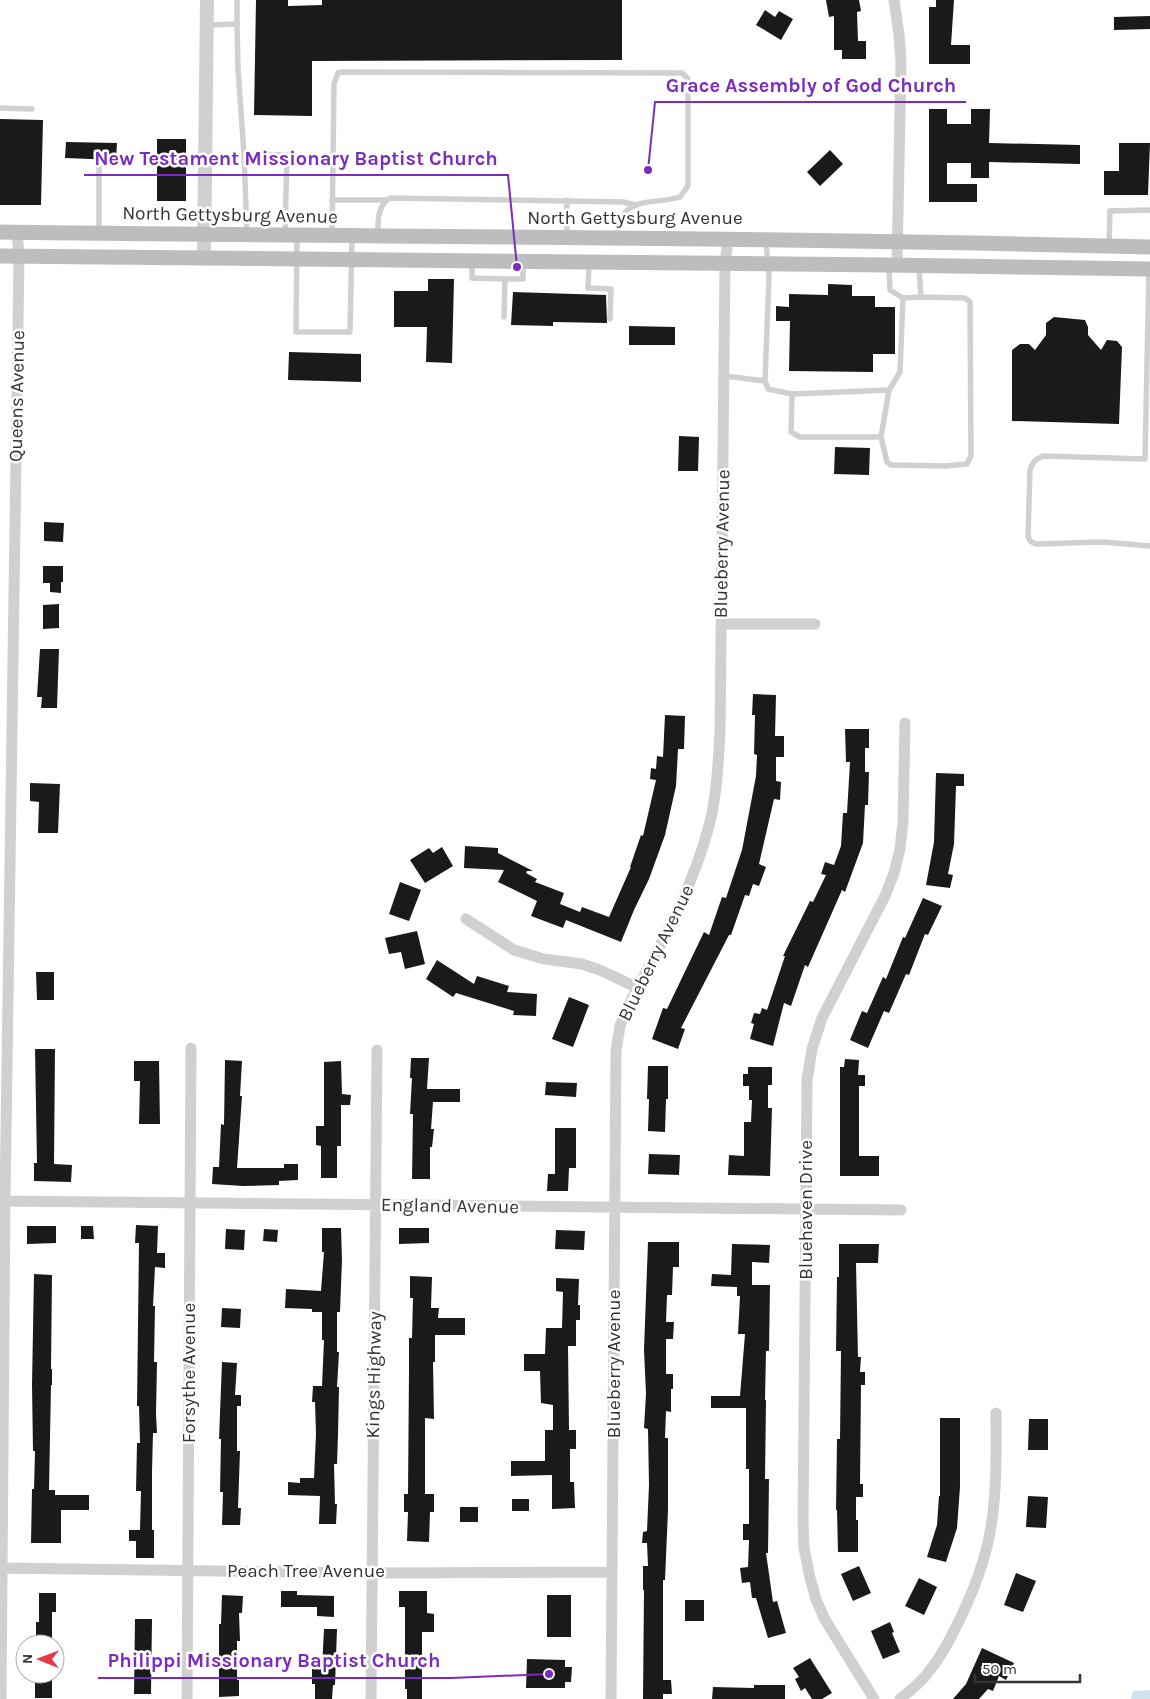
<svg xmlns="http://www.w3.org/2000/svg" width="1150" height="1699" viewBox="0 0 1150 1699" font-family="Karla,sans-serif">
<style>
.water{fill:#cfe2ee}
.building{fill:#1a1a1a}
.lines{fill:none;stroke-linecap:round;stroke-linejoin:round}
.service{stroke:#d0d0d0;stroke-width:5.5}
.minor{stroke:#d0d0d0;stroke-width:11}
.tertiary{stroke:#d0d0d0;stroke-width:14}
.secondary{stroke:#bdbdbd;stroke-width:15}
.labels{text-anchor:middle;dominant-baseline:central;stroke-width:5;stroke-linejoin:round;paint-order:stroke}
.street-label{font-size:19px;fill:#333;stroke:#fff}
.leader{fill:none;stroke:#7b2cbf;stroke-width:2}
.callout-dot{fill:#7b2cbf;stroke:#fff;stroke-width:2}
.callout-label{font-size:20px;text-anchor:middle;font-weight:bold;fill:#7b2cbf;stroke:#fff;stroke-width:5;stroke-linejoin:round;paint-order:stroke}
</style>
<rect width="100%" height="100%" fill="#fff"/>
<path class="water" d="M1150,1690V1699H1131L1133,1691Z"/>
<path class="building" d="M256,0H288V6L322,5V0H622V60L312,61V116L254,115Z
M826,0H859L861,11L857,12L858,41H866V59H842V50H834V16L829,17Z
M936,0H954L951,45H970V64H929V7H936Z
M765,10L775,17L779,11L793,19L781,40L756,25Z
M1150,16V29L1114,30V17Z
M929,109H947V124H971V109H990L989,143L1080,145V164L989,162V178H971V163H947V184H977V202H929Z
M0,119L43,120L41,205H0Z
M157,139H186V201H157Z
M66,142L117,143L116,160L65,158Z
M1119,143H1150L1148,195H1104V171H1119Z
M830,150L843,164L820,186L807,172Z
M428,279H454L452,363L426,362L427,327H394V291H428Z
M828,284L852,285V296H875V307H895V354H873V372L789,371L790,321H776V306L789,307V294L828,295Z
M513,292L606,295L607,323L553,322V326L511,325Z
M1054,317L1085,320L1088,327V335L1101,350L1107,340L1117,341L1122,347L1119,424L1012,421V350L1020,344H1029L1035,350L1046,335V323Z
M629,326L675,327V345H629Z
M289,352L361,354V382L288,380Z
M679,436L699,437L698,471H678Z
M835,447L870,448L869,475L834,474Z
M44,522L64,523L63,542L44,541Z
M43,566H63V582H61V593L50,592V583H43Z
M59,604V628L43,629V605Z
M40,649H59L57,708H41L42,697H37Z
M753,694L776,695L775,736H784V757H776V781L781,782L780,800L774,799L759,864L766,867L759,886L753,884L749,896L745,895L731,935H729L681,1028L685,1029L678,1049L652,1039L663,1008L667,1009L704,932L709,935L722,897L726,898L742,850L756,776L757,755L754,754L755,715H752Z
M665,715L685,716L684,749H678L676,786L665,835L649,879L634,910L621,942L566,920L563,928L531,916L537,901L498,882L504,870L464,868L465,846L498,848V853L533,871H527L526,873L537,879L535,882L564,893L560,904L580,912L582,907L609,917L631,867H630L641,835L643,836L656,780L650,779L651,768L656,769L657,756L663,757Z
M845,729H869V748H865V772H869L868,805H865L863,843L845,892L842,890L808,967L805,965L791,1006L784,1003L773,1046L750,1039L754,1024L751,1023L754,1013L760,1014L762,1008L767,1010L785,956H783L810,901L813,902L826,875L821,874L825,862L834,865L841,846L843,813H847L850,762H846Z
M936,773L964,774V786H956L954,844L948,874L953,875L950,888L926,885L934,842Z
M30,783L60,784L58,833H38L39,802L30,801Z
M442,847L453,866L425,883L410,860L429,848L433,853Z
M400,882L421,890L409,921L389,914Z
M923,898L942,906L928,935L925,934L909,975L906,974L889,1013L884,1011L868,1048L850,1040L862,1011L867,1013L883,977L886,979L903,937L905,938Z
M417,931L425,964L405,969L401,952L389,954L385,938Z
M437,960L474,984L477,976L509,986L507,992L537,994L536,1016L513,1015L514,1011L456,993L453,997L426,979Z
M36,972H54V1000H37Z
M569,997L589,1005L573,1047L552,1039Z
M35,1049H55L54,1164L72,1165L71,1182L34,1181V1163H37Z
M411,1058H429L427,1089H460V1102H433L431,1129H434L432,1147H430V1179H412L413,1114H410L412,1078H410Z
M845,1059L859,1060L858,1075H865V1086H859V1156H879V1176H840V1067H844Z
M225,1060L242,1061L240,1096H242L237,1168H284V1164H298V1180L279,1181V1185L243,1186L212,1184L213,1167H219L221,1124L224,1125Z
M134,1061H159L160,1124H139L140,1081H134Z
M341,1061L342,1094L351,1095L350,1105H341V1146H337V1178H321V1146L316,1145V1126H324V1062Z
M648,1066H668V1099H666L665,1132L648,1131L649,1099H647Z
M748,1067H772V1085H768V1108H772L770,1176L728,1175L729,1155L744,1156V1122H751L752,1100H749V1086H743V1074H748Z
M546,1082L577,1083L576,1097L545,1095Z
M555,1128H576V1168H569L568,1191H547L548,1174H555Z
M649,1154L680,1155L679,1175L648,1174Z
M136,1225L158,1226L157,1253H165V1268L155,1267L153,1306H155L154,1362H157L156,1414L157,1433H153L152,1471V1530H154V1558H136V1541H129V1530H140L141,1491H136L137,1443H140L139,1406H137L139,1243H135Z
M27,1226H56V1243L27,1244Z
M81,1226H93L94,1239H81Z
M322,1228H341L342,1260L340,1312H337V1352H339L337,1387H339L338,1434L337,1464H334L335,1504H337L336,1524H319L320,1496L288,1495V1482L300,1483V1478H314L316,1434L315,1402H312L313,1386H322L324,1340H322V1312H312V1309L285,1308L286,1289L321,1291L324,1252H322Z
M399,1228H429V1243L399,1244Z
M226,1229L245,1230L244,1250L225,1249Z
M264,1229L278,1230L277,1242L263,1241Z
M556,1230L585,1231L584,1250L555,1249Z
M648,1242H679V1267H673L672,1295H667L666,1322H674L673,1339H666V1374H673V1389H671V1412L666,1411L665,1438H668V1510L665,1580H663V1680H671L672,1694H663V1699H643L644,1590H643V1566H648L647,1543H642L643,1532L647,1531L649,1485L648,1429L644,1428L646,1394L644,1350Z
M732,1244L770,1245L769,1263L752,1262V1285H770L769,1351H766L765,1400H766L765,1479H769L768,1553H766L773,1602L777,1601L786,1633L768,1638L756,1598H752L750,1582L742,1583L740,1568L748,1567L749,1540H743V1524H749V1469H746V1408H711V1396H740L745,1334H738L740,1296H737V1287L711,1286L712,1274L731,1275Z
M839,1244H879L878,1263H856L858,1357H861L860,1372H865V1385H861L860,1484H863V1497H856V1520H858V1552H838L837,1510H836L837,1439H840L841,1351H836L837,1277H839Z
M34,1274L52,1275L51,1369H52V1385H51L49,1490H55V1495H89V1510H61V1543H31L32,1489H34L35,1451H33L32,1385Z
M410,1276L432,1277L431,1308H439L438,1318H465V1335H435V1362H433L434,1419L425,1418V1494H434V1512H430L429,1542L407,1541L408,1512H404V1494H408L409,1370V1338H412L413,1298H410Z
M556,1278L579,1279L578,1305H580V1320H576V1346H568L569,1430H576V1449H570V1482H574L575,1508L552,1509V1475L511,1476V1461H545V1430H553V1405L541,1403L540,1371H524V1354H545L546,1328H562L563,1292L556,1291Z
M222,1308L241,1309L240,1328L221,1327Z
M222,1362L237,1363L235,1395H241V1406H237V1451H240L238,1508H241L240,1525H222L223,1492H220L221,1439H219Z
M940,1418H960V1487L957,1528L946,1562L927,1557L937,1525L939,1496H940Z
M1029,1419H1048V1450H1028Z
M1028,1496L1048,1497L1046,1528L1026,1527Z
M512,1499H529V1511H512Z
M460,1507H478V1522H460Z
M859,1566L871,1593L853,1601L841,1574Z
M1016,1573L1036,1581L1023,1612L1004,1605Z
M919,1578L937,1587L924,1615L905,1606Z
M281,1591H297V1595L334,1596V1617L317,1616V1607H281Z
M399,1591H427V1613L434,1614V1632H422V1699H407V1689H405V1607H399Z
M39,1593H56V1612H52V1641H36V1622H39Z
M222,1595L243,1596L242,1613H239L240,1641H237V1680H239V1696L219,1697V1624H221Z
M547,1595H571V1637H547Z
M685,1600H704V1621H685Z
M135,1619H152L151,1694H134Z
M890,1622L894,1632L892,1633L900,1652L883,1659L871,1631Z
M324,1629H337L335,1685H333L332,1699H315V1684H312V1668H322Z
M982,1648L1014,1663L1006,1680L999,1676L993,1691L988,1689L979,1699H953L966,1684Z
M810,1658L832,1693L822,1699H812L805,1688L801,1691L795,1679L799,1677L793,1668Z
M527,1659L565,1660V1667H572L571,1682H565V1688H526Z
M35,1679H52V1698H35Z
M754,1685H785V1699H712L713,1687L754,1688Z"/>
<g class="lines">
<path class="service" d="M237,24V0
M206,25L237,24L238,69L244,154
M0,108L32,109
M332,200H386
M99,232V166
M247,234L244,154L287,155L285,233
M378,234C378,221 377,206 390,198L623,202L636,205
M332,235L334,84L338,73L342,72L682,73L688,79V186L680,197C663,203 635,198 624,214C620,220 618,229 616,236
M297,236L296,332H350L352,237
M567,236V200
M766,240L769,277L765,381L768,389L792,394L889,390
M1109,246L1110,211L1150,210
M472,261V278L505,279
M589,264L588,288L611,289L610,319
M889,267L890,290L903,298L900,372L889,390L881,437L887,462L891,465L945,466L967,464L971,456L970,302L965,298L921,297L919,267
M1149,269L1145,459L1043,456C1036,459 1032,462 1030,470L1028,536L1030,541L1036,544L1102,542L1150,546
M903,298L921,297
M504,317L505,279H523V263
M725,376L765,381
M792,394L791,432L800,437H881"/>
<path class="minor" d="M894,0L899,34L901,62L897,265
M721,624H815
M466,919L514,950L544,959L582,964L600,970L638,988
M0,1201L901,1210
M0,1568L372,1573L612,1572
M1,1699L5,1201L19,256L17,232
M187,1699L191,1048
M371,1699L377,1050
M611,1699L616,1051L620,1026L627,1008C658,949 692,891 709,826C717,795 718,764 720,732L725,263L728,239
M874,1699L824,1618L816,1599L810,1578L804,1548L803,1523L807,1080L812,1049L822,1018L885,896L894,873L900,849L903,822L905,723
M900,1699C911,1690 922,1682 930,1670C940,1658 947,1645 954,1631C972,1596 987,1560 992,1520C997,1485 996,1449 996,1413"/>
<path class="tertiary" d="M204,257L207,0"/>
<path class="secondary" d="M0,232C383,237 767,237 1150,247
M0,256L888,265L1150,269"/>
</g>
<g class="labels">
<g class="street-label">
<text transform="translate(230 215) rotate(1)">North Gettysburg Avenue</text>
<text x="635" y="218">North Gettysburg Avenue</text>
<text transform="translate(17 396) rotate(-89)">Queens Avenue</text>
<text transform="translate(722 544) rotate(-89)">Blueberry Avenue</text>
<text transform="translate(656 953) rotate(-64)">Blueberry Avenue</text>
<text transform="translate(450 1206) rotate(1)">England Avenue</text>
<text transform="translate(806 1210) rotate(-90)">Bluehaven Drive</text>
<text transform="translate(614 1364) rotate(-90)">Blueberry Avenue</text>
<text transform="translate(189 1373) rotate(-90)">Forsythe Avenue</text>
<text transform="translate(374 1375) rotate(-89)">Kings Highway</text>
<text x="306" y="1571">Peach Tree Avenue</text>
</g>
</g>
<path class="leader" d="M648 170L655 102H966M517 267L508 175H84M549 1674L451 1678H98"/>
<g class="callout-dot">
<circle cx="648" cy="170" r="5"/>
<circle cx="517" cy="267" r="5"/>
<circle cx="549" cy="1674" r="5"/>
</g>
<g class="callout-label">
<text x="811" y="92">Grace Assembly of God Church</text>
<text x="296" y="165">New Testament Missionary Baptist Church</text>
<text x="274" y="1667">Philippi Missionary Baptist Church</text>
</g>
<g transform="translate(40 1659) rotate(271)"><circle r="24" fill="#ffffff" stroke="#adadad"/>
<path d="M0-4L9 19L0 12L-9 19Z" fill="#e63946"/>
<text y="-8" font-size="14" font-weight="bold" text-anchor="middle" fill="#333333">N</text>
</g>
<path d="M975 1674v8h105v-8" fill="none" stroke="#333333" stroke-width="2.5"/>
<text x="982" y="1674" font-size="15" fill="#333333" stroke="#ffffff" stroke-width="4" paint-order="stroke">50 m</text>
</svg>
